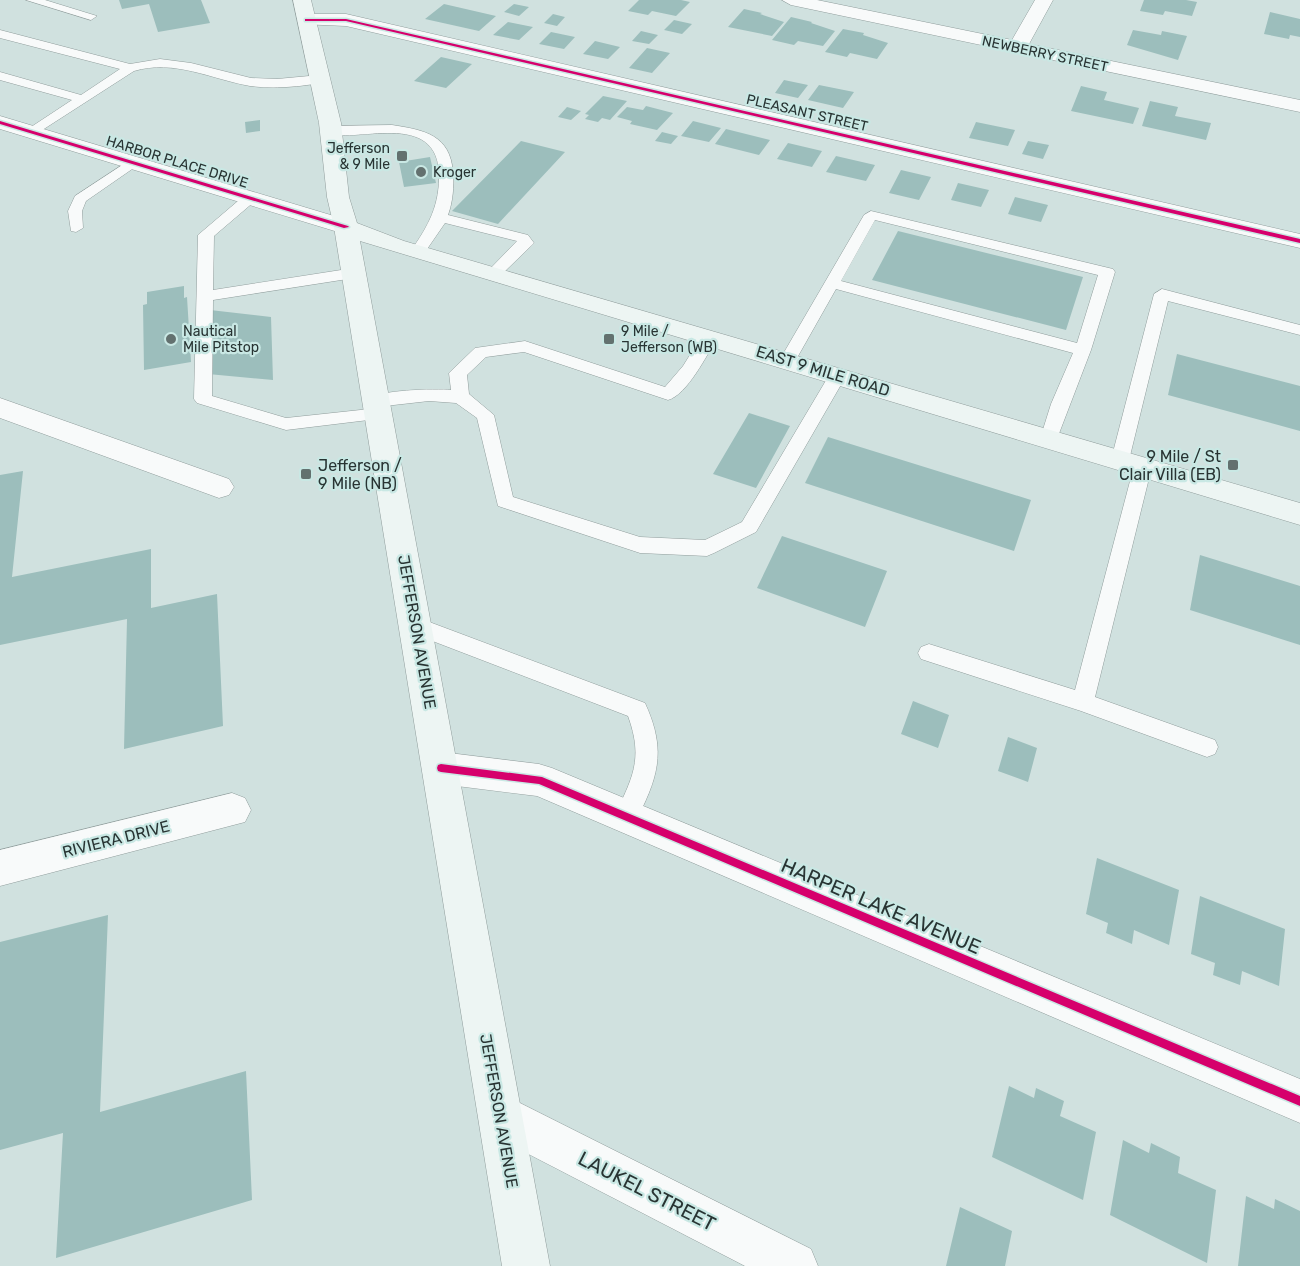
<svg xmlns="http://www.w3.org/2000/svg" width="1300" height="1266" viewBox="0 0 1300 1266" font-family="Rubik,sans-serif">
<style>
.building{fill:#9cbebc}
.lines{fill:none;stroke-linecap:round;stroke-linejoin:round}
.lane-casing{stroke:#909d9c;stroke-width:1}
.street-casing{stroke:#909d9c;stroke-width:1}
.secondary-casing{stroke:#909d9c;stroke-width:1}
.lane{fill:#f8fafa;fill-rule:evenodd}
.street{fill:#f8fafa;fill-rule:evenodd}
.secondary{fill:#edf5f3;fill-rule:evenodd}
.cycleway-casing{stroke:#c9e8e4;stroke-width:3}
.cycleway{fill:#d6006c;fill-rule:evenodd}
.poi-dot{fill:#63716f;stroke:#c9e8e4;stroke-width:2}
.labels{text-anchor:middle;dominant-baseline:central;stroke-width:4.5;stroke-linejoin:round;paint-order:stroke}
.far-street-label{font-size:14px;fill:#283433;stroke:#c9e8e4}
.far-poi-label{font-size:14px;fill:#283433;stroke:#c9e8e4;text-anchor:start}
.street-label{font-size:16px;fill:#283433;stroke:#c9e8e4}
.poi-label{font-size:16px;fill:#283433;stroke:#c9e8e4;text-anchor:end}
.near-street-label{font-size:20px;fill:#283433;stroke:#c9e8e4}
</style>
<rect width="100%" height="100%" fill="#d0e1df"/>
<path class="building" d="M119,0H201L210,23L158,32L149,4L122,9Z
M639,0H681L690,2L676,16L652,11L648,15L628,11Z
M1144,0H1186L1197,2L1192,16L1165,11L1163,15L1140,11Z
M444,4L496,16L479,31L425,19Z
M514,4L529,7L519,16L504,12Z
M744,9L762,13L760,14L784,22L772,36L728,27Z
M1270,12L1300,19V37L1290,35L1289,39L1264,34Z
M553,14L565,17L557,26L544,23Z
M791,17L812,22L811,23L835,31L823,46L798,41L794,45L772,40Z
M674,20L692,24L682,34L664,30Z
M508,22L533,27L519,40L493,35Z
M843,29L864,33L863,35L888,43L877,59L850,53L847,57L825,52Z
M1133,30L1161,35L1162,31L1187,36L1178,60L1127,45Z
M641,31L658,35L649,44L632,41Z
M551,32L575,37L564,49L539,44Z
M595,41L620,47L608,59L583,54Z
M647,48L670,53L652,73L629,68Z
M441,57L472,64L446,88L414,81Z
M784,80L808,85L798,98L775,93Z
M819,85L854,92L843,108L808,100Z
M1081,86L1107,92L1104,100L1139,108L1133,124L1071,111Z
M603,96L627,101L610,120L602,118L598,122L585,119L589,115L585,114Z
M1150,101L1178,107L1175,116L1211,123L1206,140L1142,126Z
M646,106L673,113L657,130L630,124L632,121L617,117L627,107L643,110Z
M567,107L581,111L571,120L558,117Z
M260,120V131L246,133L245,122Z
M693,121L721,128L709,142L681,136Z
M976,122L1015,130L1008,146L969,138Z
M726,129L770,140L759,155L715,144Z
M662,132L678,136L671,144L655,141Z
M521,141L565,152L498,224L452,211Z
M1028,141L1049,145L1043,159L1022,154Z
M788,143L822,151L812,167L777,159Z
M836,156L875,165L866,181L826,172Z
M430,157L436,183L404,187L399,162Z
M901,170L931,177L919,200L889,193Z
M958,183L989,190L981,207L951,200Z
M1015,197L1048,205L1041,222L1008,214Z
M898,231L1083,277L1066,330L872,280Z
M184,286V298L187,297L191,362L144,370L143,305L147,304V292Z
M210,310L271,317L273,380L208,374Z
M1177,354L1300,386V431L1168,395Z
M749,413L790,426L756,488L713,474Z
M828,437L1031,500L1014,551L805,483Z
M23,471L12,577L151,549V608L217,594L223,726L124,749L127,619L0,645V475Z
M782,536L887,571L865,627L757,588Z
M1200,555L1300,586V645L1190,610Z
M913,701L949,715L938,748L901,734Z
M1008,737L1037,748L1028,782L998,771Z
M1097,858L1179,890L1169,945L1134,930L1132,944L1106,933L1108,923L1086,914Z
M1200,896L1285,929L1279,986L1242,971L1240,985L1213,975L1215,963L1191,954Z
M108,915L100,1112L246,1071L252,1200L56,1258L63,1133L0,1150V942Z
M1009,1086L1034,1098L1036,1088L1064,1101L1060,1116L1096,1132L1083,1200L992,1157Z
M1123,1140L1149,1153L1151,1143L1180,1157L1178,1173L1216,1190L1207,1263L1110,1215Z
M1246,1196L1274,1209L1275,1199L1300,1211V1266H1238Z
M960,1207L1012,1231L1005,1266H946Z"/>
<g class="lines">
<g class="lane-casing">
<path id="lane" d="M26,0H45L97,16L91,20Z
M0,30L130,64L160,59L191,63L251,78L277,79L320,75L326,79L325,82C301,87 273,89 250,86C211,79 174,59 134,71L33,136L28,135V129L72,100L0,80V72L81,95L120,69L0,38Z
M392,125C425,130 450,135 453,172C454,187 453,201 448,215L528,235L534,243L531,246L499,277L493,279L485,274L517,241L445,223L423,255L418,257L410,252C429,225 440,205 439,172C435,105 343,149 324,130L331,126Z
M133,158L140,162L138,165L86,201L82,211L83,228L76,232L71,231L68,211L75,196Z
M250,194L257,198L255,201L214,236L213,290L354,268L362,273L354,278L213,300L212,396L286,418L379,408L388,414L385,418L286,430L197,403L194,399L198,235L245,195Z
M871,211L1113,269L1115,272L1091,350L1055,444H1043L1040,439L1051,404L1073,353L836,289L793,365H781L779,361L864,215ZM875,220L1098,275L1077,343L841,281Z
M1162,289L1300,325V335L1168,301L1129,460L1127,465H1113L1111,460L1154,294Z
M709,333L717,338C707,355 687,395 668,400L524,352L486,357L467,375L469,394L494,415L513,497L640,537L705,540L742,522L831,372H843L846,376L756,532L714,553L707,556L640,553L498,506L477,418L456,403L429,401L376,407L367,401C375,389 436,389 451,390L449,373L475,348L525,341L665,387L683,366L703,334Z
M1143,459L1150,461L1152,466L1095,697L1215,740L1218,747L1215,754L1207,757L1081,711L921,659L918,653L921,647L929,644L1075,690L1134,466L1136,461Z
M416,617L645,703C668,753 657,779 634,825L626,828L618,825L614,817C632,778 644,760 628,716L409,632L406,626L409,620Z"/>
</g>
<g class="street-casing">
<path id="street" d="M782,0H817L1012,40L1035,0H1053L1029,44L1300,100V112L791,5Z
M307,14H346L1300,234V248L346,26L300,24L298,20L300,16Z
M0,116L354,222L358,227L354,232H338L0,129Z
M0,398L229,479L234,487L229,495L219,498L0,418Z
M441,752L539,764L552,768L1300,1079V1123L537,796L441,784L428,779L423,768L428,757Z
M232,793L245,798L251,810L245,822L0,886V850Z
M500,1093L811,1249L818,1266H745L484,1131L478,1115L484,1099Z"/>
</g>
<g class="secondary-casing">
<path id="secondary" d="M293,0H311L341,123L349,197L357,223L404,241L1300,503V525L360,241L550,1266H502L334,227L327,197L319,123Z"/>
</g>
<use href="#lane" class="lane"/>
<use href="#street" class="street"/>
<use href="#secondary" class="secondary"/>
<g class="cycleway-casing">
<path id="cycleway" d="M305,19H346L1300,239V243L346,21H305Z
M0,121L348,226L349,227L344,228L0,124Z
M441,764L542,777L1300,1096V1106L539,784L441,772L438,771L437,768L438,765Z"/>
</g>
<use href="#cycleway" class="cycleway"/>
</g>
<g class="poi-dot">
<rect x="396" y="150" width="12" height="12" rx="3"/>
<circle cx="421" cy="172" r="6"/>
<circle cx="171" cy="339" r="6"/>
<rect x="603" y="333" width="12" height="12" rx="3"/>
<rect x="1227" y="459" width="12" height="12" rx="3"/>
<rect x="300" y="468" width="12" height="12" rx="3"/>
</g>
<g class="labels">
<g class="far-street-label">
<text transform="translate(1045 54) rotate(12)">NEWBERRY STREET</text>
<text transform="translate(807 113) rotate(13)">PLEASANT STREET</text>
<text transform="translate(177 162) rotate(17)">HARBOR PLACE DRIVE</text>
</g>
<g class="far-poi-label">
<text x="390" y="148" text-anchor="end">Jefferson<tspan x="390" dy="16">&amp; 9 Mile</tspan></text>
<text x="433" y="172">Kroger</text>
<text x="183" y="331">Nautical<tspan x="183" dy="16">Mile Pitstop</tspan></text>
<text x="621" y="331">9 Mile /<tspan x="621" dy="16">Jefferson (WB)</tspan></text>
</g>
<g class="street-label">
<text transform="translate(823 371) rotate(17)">EAST 9 MILE ROAD</text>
<text transform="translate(417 632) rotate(80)">JEFFERSON AVENUE</text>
<text transform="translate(116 839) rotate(-14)">RIVIERA DRIVE</text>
<text transform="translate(499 1111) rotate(80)">JEFFERSON AVENUE</text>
</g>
<g class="poi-label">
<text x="1221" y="456">9 Mile / St<tspan x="1221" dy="18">Clair Villa (EB)</tspan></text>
<text x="318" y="465" text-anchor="start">Jefferson /<tspan x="318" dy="18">9 Mile (NB)</tspan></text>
</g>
<g class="near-street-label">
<text transform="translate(881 906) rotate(23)">HARPER LAKE AVENUE</text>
<text transform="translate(647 1191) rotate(27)">LAUKEL STREET</text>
</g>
</g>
</svg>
